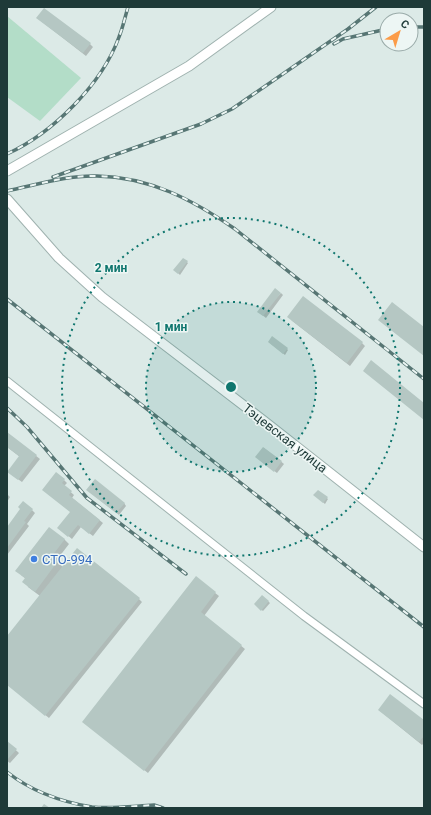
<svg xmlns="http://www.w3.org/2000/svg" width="431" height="815" viewBox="0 0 431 815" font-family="Roboto,sans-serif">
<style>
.green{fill:#b3ddc8}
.shadow{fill:#0003}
.building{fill:#b5c7c3}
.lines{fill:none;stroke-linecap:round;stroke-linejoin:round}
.minor-casing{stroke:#9fb2af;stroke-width:9}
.tertiary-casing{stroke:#9fb2af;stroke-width:11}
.minor{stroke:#fff;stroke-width:7}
.tertiary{stroke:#fff;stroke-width:9}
.rail-casing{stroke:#577674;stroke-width:3.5}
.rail{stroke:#edf6f4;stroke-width:2;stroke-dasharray:6;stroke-linecap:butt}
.ring{fill:none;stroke:#0f766e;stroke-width:2;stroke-dasharray:2 4}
.shop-dot{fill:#3f7fe0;stroke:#edf6f4;stroke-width:1.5}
.labels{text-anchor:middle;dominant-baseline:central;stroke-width:3;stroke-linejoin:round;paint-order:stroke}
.street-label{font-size:13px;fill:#1e3a38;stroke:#edf6f4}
.shop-label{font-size:13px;fill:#366cbe;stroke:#edf6f4;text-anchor:start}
.centre{fill:#0f766e;stroke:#edf6f4;stroke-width:2}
.ring-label{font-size:12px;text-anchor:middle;font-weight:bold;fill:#0f766e;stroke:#edf6f4;stroke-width:3;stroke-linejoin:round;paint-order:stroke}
</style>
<rect width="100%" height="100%" fill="#dceae7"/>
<path class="green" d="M7,16L81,78L40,121L7,97Z"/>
<path class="shadow" d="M41,21L90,44L93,47L86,56Z
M183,259L188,263L180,275L175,270Z
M281,293L283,295L266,318L261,314Z
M291,320L362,343L365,346L350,366Z
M270,343L287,349L288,350L285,355Z
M7,433L40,459L22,482L12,475L20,457L7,447Z
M264,448L284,464L277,473L259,459Z
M64,480L67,483L64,486L74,495L72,498L103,523L93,536L81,527L72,539L60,529L71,512L47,493Z
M318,491L328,499L325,504L315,495Z
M90,492L124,503L126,506L119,515Z
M7,494L10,497L7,502Z
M32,510L35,513L27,524L29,526L7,555V529Z
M64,539L69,544L56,561L63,567L139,599L142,602L49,718L7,684V637L40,596L28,587L26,579L21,575Z
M196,578L219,596L204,616L245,649L148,773L87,725Z
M262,596L270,603L263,611L255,604Z
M379,710L424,721V743L422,745Z
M7,742L19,753L10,763L7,761Z"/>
<path class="building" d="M44,8L91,43L83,53L36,18Z
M183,258L188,261L178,274L173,270Z
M275,288L281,293L263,316L257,312Z
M303,296L363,342L347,363L287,317Z
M392,302L424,327V356L378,320Z
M272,336L288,348L283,354L268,342Z
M371,360L424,403V420L363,371Z
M7,432L37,455L18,480L7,472L19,456L7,447Z
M263,447L282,461L274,472L255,457Z
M56,472L65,479L62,483L72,491L69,495L100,520L89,534L78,525L68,537L57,528L70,512L42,490Z
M95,479L125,503L116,513L86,490Z
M318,490L328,497L323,503L313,495Z
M23,501L33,509L24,521L26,522L7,548V527L20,509L18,507Z
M49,527L65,539L52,556L58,561L35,592L22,582L25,578L15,571Z
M77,548L140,598L45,716L7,685V636Z
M196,576L216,592L201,612L242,645L144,771L82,722Z
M262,595L269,601L261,611L254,604Z
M390,694L424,720V736L419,742L378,710Z
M7,741L17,749L7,760Z
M44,804L50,808H41Z"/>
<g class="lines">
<g class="minor-casing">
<path id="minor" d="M7,381L304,616L424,704"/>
</g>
<g class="tertiary-casing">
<path id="tertiary" d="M7,171L189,66L271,7
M7,199L59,258L102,297L264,421L424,547"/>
</g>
<use href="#minor" class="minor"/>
<use href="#tertiary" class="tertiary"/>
<g class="rail-casing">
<path id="rail" d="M411,27H424
M334,44L343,39L387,29
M7,154C53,133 102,84 119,37C123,27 125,17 128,7
M53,177L201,124L232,109L348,29L376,7
M7,191C36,185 67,175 97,176C150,177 193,200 235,229L424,379
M7,299L424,627
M7,408L27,427L87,498L186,574
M7,772C31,791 62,802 92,807C112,809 134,806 154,805L163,808"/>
</g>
<use href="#rail" class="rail"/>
</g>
<circle cx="231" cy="387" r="85" fill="#0f766e" fill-opacity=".12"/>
<g class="ring">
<circle cx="231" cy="387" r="85"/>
<circle cx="231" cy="387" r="169"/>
</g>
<circle class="shop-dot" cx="34" cy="559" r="4"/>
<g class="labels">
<g class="street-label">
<text transform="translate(285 438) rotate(38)">Тэцевская улица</text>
</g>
<g class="shop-label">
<text x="42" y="559">СТО-994</text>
</g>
</g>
<circle cx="231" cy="387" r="6" class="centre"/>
<g class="ring-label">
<text x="111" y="272">2 мин</text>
<text x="171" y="331">1 мин</text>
</g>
<rect width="431" height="815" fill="none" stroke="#1e3a38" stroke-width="16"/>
<g transform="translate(399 32) rotate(38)"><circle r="19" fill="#edf6f4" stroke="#9aaba9"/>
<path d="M0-3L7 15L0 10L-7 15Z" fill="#fb9c49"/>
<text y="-6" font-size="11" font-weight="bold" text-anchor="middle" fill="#1e3a38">С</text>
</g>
</svg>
